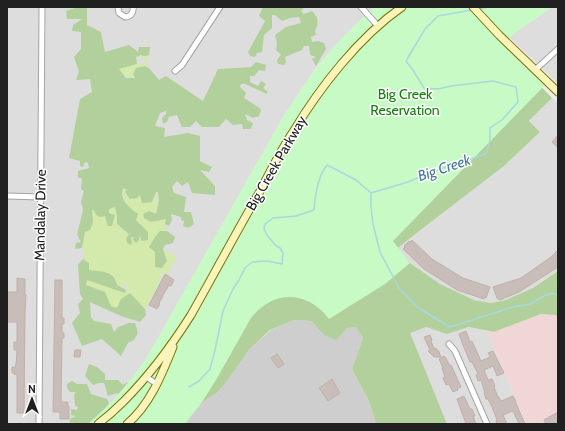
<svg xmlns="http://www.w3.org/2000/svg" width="565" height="431" viewBox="0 0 565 431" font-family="Cabin,sans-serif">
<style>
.residential{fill:#dedddd}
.commercial{fill:#f1d6d8}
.religious{fill:#cecece}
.grass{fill:#d4eaac}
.forest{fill:#b2d09b}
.park{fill:#c7fac4}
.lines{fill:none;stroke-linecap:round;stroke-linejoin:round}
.stream{stroke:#a7d9de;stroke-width:1.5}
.building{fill:#c8bdb9;stroke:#c2b0a8}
.street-casing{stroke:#a4a4a4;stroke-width:7}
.secondary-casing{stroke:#797505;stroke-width:9}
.street{stroke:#fff;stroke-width:5}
.secondary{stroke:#faf4bb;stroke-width:7}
.labels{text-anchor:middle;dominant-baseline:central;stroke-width:3;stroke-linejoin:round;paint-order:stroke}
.park-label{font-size:14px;fill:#13800b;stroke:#fff}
.street-label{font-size:14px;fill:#202020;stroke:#fff}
.water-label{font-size:15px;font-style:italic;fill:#427a98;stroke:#fff}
</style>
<rect width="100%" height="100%" fill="#f0ebe6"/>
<path class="residential" d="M7,7H375L354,26L334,47L315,69L283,117L146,359L135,375L117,397L88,424H7Z
M552,7H558V84L509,37L513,34Z
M552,98L558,103V271L533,288L506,300L491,303L474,300L440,284L410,263L398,248L414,235L504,166L540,132L529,121Z
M426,327L447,334L469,327L487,331L526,424H447L409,333Z"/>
<path class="commercial" d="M541,314L556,315L558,318V424H526L487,331L494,332Z"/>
<path class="religious" d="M295,320L311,321L324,335L348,328L356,326L363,338L352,369L369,401L376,424H185L202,402L217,393L228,380L249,350L271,330Z"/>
<path class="grass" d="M141,55L144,56L147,55V63L148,65L147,67L145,66L135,78H130L127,75H124L119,69L137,64V62L140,64H144L145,62V58L144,59L139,56L138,58H136L135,57Z
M123,188L140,195L158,192C159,204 157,212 151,222L167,219L165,224L167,231H160L155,251V267L163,249L177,257L167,275L162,273L160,277L162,278L161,280L152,296L150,298L151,301L145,309L130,293L118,308L111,306L105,292L86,285L87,279L125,293L126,290H128L129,286L125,284L122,288L117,285L110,274L88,270L89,263L83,259C82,242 87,226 92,210H94L105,216L108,226L109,209L116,207L117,216V224L131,237H134L137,242L139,237H140L143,241L147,240L136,220L138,214C129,207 120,200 123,188Z"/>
<path class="forest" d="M78,7H88L87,8V25L101,32L105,52L129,45L138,52L139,47H150L149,55L144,56L141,55L136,57L137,64L119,69L126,78H135L133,74L136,68L145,66L150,69L159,80L166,76L203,101L218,69L251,67L256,62L266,65L265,71L259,70L254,76H250V82L258,86L261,81L266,84L263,88L268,92L267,94L245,84H241L240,87L246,93L244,98L261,109L259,116L253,118L245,114L247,120L253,123L251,129H243L242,124L233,125L226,119L219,127H202L196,121L190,127H182L177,115L169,117L167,122L163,124L162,118L166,114V111L160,113L155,126L165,128L164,137L188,133L200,136V161L212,167L209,172L200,170L215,186V195L192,193L188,182L182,186L177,181L172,187L174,193L186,197L184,212H191L194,224L188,228L183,226L184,221L181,220V217L171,214L172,220L169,226L165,224L166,219L151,222L144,218L143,214L149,211L156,214L159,200L158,192H156L152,202L142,203L140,195L137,198L130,199L125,192L127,190L123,188C119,200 129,207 138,214L136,220L148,232V240L142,241L140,237H139V240L136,243L134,241L133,239L134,237H131L132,242L131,245L127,243L126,239L129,234L117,224V216L115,207L109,209V213L115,215L112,226H108L105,216L100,217L96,215L94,210H92L93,222L90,230L85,232L82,248L75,249L76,243L81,242L77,235L83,210L81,202L84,191L81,189L82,178H78V171L89,168L88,163L85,162L83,167L80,166V161L69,158L80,99L92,92L90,79L76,80L79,71L74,57L81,49V32L72,31L73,25L82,19H67L66,11Z
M263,7H305L301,11L304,14L312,11C319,18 319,23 315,31L316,35L311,37L312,42L318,41L324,43L326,49L316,66L312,59L316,57L310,55L309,46H304L302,50L285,57L286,62L284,65L278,64L277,60L281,55L276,50L277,43L275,35L286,27L301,23L299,17L290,18L282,21L275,15H272V28L264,35L262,52L257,53L255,57L250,56L248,52L265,21L259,16Z
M464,7L552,98L529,121L540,132L504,166L414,235L398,248L410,263L440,284L474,300L491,303L506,300L533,288L558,271V318L556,315L541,314L494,332L469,327L447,334L426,327L410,333L447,424H376L369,401L352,369L363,338L356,327L347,328L336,340L324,335L311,321L295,320L270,330L249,350L228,380L217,393L202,402L185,424L139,416Z
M160,231H167L175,237L173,243L165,245L163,249L167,261L162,268L155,267V252L149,247L155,237Z
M83,259L89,263V270C101,272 114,270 117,285L126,290L125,293L87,280L86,285L105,292L111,306L117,308L121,299L130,293L145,309L146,315L140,322L121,316L90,302L91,317L94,321L111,324L114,332L118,327L129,323H135L138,333L134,340L128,343L121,356L102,339L82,346L72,323L80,313L78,304L83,299L80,294L78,265Z
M89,364L97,367L105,374V380H118L123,385L127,382L132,391L125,397L117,393L108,396L104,383H99L93,385L85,376Z
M72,381L77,384H87L91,394L107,399L110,406L95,424H70V419L76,416L71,415V409L77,410L78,407L75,406L74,395L76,392H70L67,388V384Z"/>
<path class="park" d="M375,7H552L513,34L506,41L548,82L393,241L410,263L385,284L329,319C308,291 274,289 251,318L216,380L202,402L185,424H88C111,404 128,384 146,359L283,117C294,101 304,84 316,69C333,46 353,26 375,7Z"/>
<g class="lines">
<path class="stream" d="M478,9L489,7
M472,10L438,16L425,29L406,61L413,70L424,88L438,89L451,86L493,81L516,87L518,102L502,120L490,128V141L486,154L446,167L408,182L371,193V207L373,224L380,252L399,288L417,307L450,327L513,307L530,304L544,296L552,293L558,295
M189,387L199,381L210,369L215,350L223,311L233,289L239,280L245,268L252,262L267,261L282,264L283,253L280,248L275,245L267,235L264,229L265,224L273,218L296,216L314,210C315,196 318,176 327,165L337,170L356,180L371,193"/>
</g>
<path class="building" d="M558,135V148L552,142Z
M412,240L432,259L463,278L490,287L486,298L485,297L484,299L457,290L424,269L403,249L405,247L404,246L409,241L410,242Z
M558,250V267L519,292L500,300L497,298L493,287L521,278L551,257Z
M165,274L174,280L171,286L169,285L163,295V296L159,303L160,304L157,309L149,305Z
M17,278L25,279V295H26L25,312L24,413H17V375L14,374V373H12V367L15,368V365H16L17,350H14V342H17V322H7V292H17Z
M55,280H62V318H64V324H62V333H64V338H62V341L61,402H68V406H69V419H60V412H53Z
M466,331L470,342L472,341L481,361L490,357L488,353L493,351L504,373L497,376L493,366L484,370L488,380L492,379L495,386L494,387L498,397H499L501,401L513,396L516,401H515L525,424H519L513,411L503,415L507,424H497L496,421L497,420L492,407L488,399H486L484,393H485L481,380L478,381L476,375L478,374L472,362H470L463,345L459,334Z
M430,335L432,340L431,341L434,349L436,348L437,350H438L441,357H434L428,351L430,350L424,337Z
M75,350H81L80,357H74Z
M277,354L284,364L278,368L271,358Z
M444,356L446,358L449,365H451L461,387L457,389L458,390L453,392L449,384L446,385L443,378L445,377L442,368H443L439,359Z
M332,379L340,393L328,401L319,388Z
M464,396L470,409H472L475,416H473L476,424H466L457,399Z
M558,412V424H546L544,420Z"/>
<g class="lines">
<g class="street-casing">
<path id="street" d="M118,7L119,13L125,17C130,17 134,13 133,7
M361,7L378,26
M535,70L558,49
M175,71L182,65L220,7
M7,196L41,197
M449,344L455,351L487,424
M146,377L157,384
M39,424L42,7"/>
</g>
<g class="secondary-casing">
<path id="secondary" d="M473,7L499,35L558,92
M98,424C107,417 115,410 123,402C149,376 172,345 191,315C214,274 236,233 259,193C270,172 280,151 293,132C320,87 359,37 402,7
M127,424C150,405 162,374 173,347"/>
</g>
<use href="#street" class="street"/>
<use href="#secondary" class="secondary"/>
</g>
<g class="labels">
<g class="park-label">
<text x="405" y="94">Big Creek<tspan x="405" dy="16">Reservation</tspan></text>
</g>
<g class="street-label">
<text transform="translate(276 163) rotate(-60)">Big Creek Parkway</text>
<text transform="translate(40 215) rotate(-89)">Mandalay Drive</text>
</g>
<g class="water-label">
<text transform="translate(444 168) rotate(-19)">Big Creek</text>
</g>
</g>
<rect width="565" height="431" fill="none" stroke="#202020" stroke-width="16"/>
<g transform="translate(32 399)" stroke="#ffffff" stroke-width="3" paint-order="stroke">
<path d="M0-3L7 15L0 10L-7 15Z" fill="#202020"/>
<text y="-6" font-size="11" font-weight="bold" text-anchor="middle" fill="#202020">N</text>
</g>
</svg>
